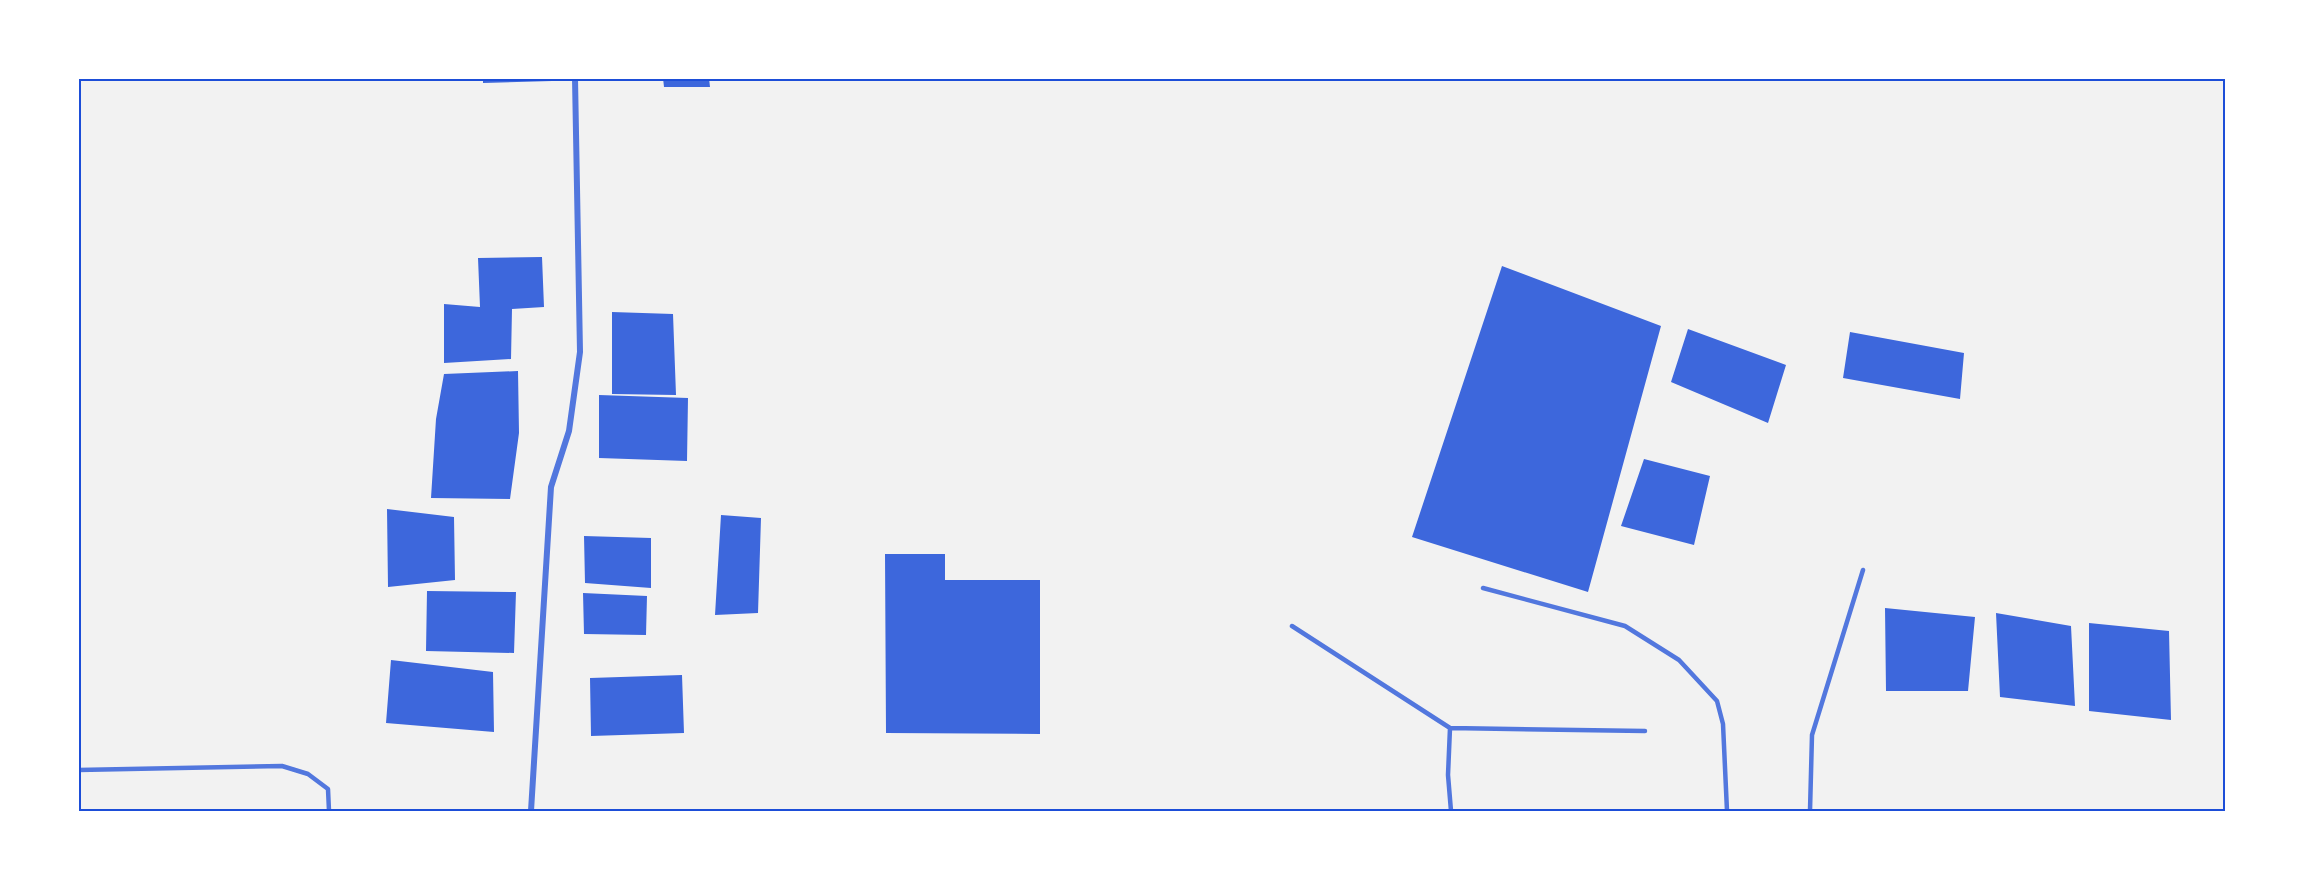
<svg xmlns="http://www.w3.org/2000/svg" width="2304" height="889" viewBox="0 0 2304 889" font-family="'Noto Sans',sans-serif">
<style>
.building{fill:#3d67dc}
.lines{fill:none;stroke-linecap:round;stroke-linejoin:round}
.service{stroke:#5277de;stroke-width:4.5}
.minor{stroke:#5277de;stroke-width:6}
.neatline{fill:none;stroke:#1d4ed8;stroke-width:2}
</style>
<rect width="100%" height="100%" fill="#f2f2f2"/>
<path class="building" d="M483,78H551L552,81L483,83Z
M663,78H709L710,87H664Z
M542,257L544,307L512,309L511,359L444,363V304L480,307L478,258Z
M1502,266L1661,326L1588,592L1412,537Z
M612,312L673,314L676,395L612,394Z
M1688,329L1786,365L1768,423L1671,382Z
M1850,332L1964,353L1960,399L1843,378Z
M518,371L519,433L510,499L431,498L436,419L444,374Z
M599,395L688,398L687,461L599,458Z
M1644,459L1710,476L1694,545L1621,526Z
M387,509L454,517L455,580L388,587Z
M721,515L761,518L758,613L715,615Z
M584,536L651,538V588L585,583Z
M885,554H945V580H1040V734L886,733Z
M427,591L516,592L514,653L426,651Z
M583,593L647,596L646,635L584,634Z
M1885,608L1975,617L1968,691H1886Z
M1996,613L2071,626L2075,706L2000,697Z
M2089,623L2169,631L2171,720L2089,711Z
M391,660L493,672L494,732L386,723Z
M682,675L684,733L591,736L590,678Z"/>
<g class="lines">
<path class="service" d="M1483,588L1625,626L1679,660L1717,701L1723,724L1727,811
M1292,626L1450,728L1645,731
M1450,728L1448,775L1451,811
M78,770L282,766L308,774L328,789L329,811
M1810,811L1812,735L1863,570"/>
<path class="minor" d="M531,811L551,487L569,431L580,352L575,78"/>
</g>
<rect width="2304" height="889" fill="none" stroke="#ffffff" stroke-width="159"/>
<rect x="80" y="80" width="2144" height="730" class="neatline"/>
</svg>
